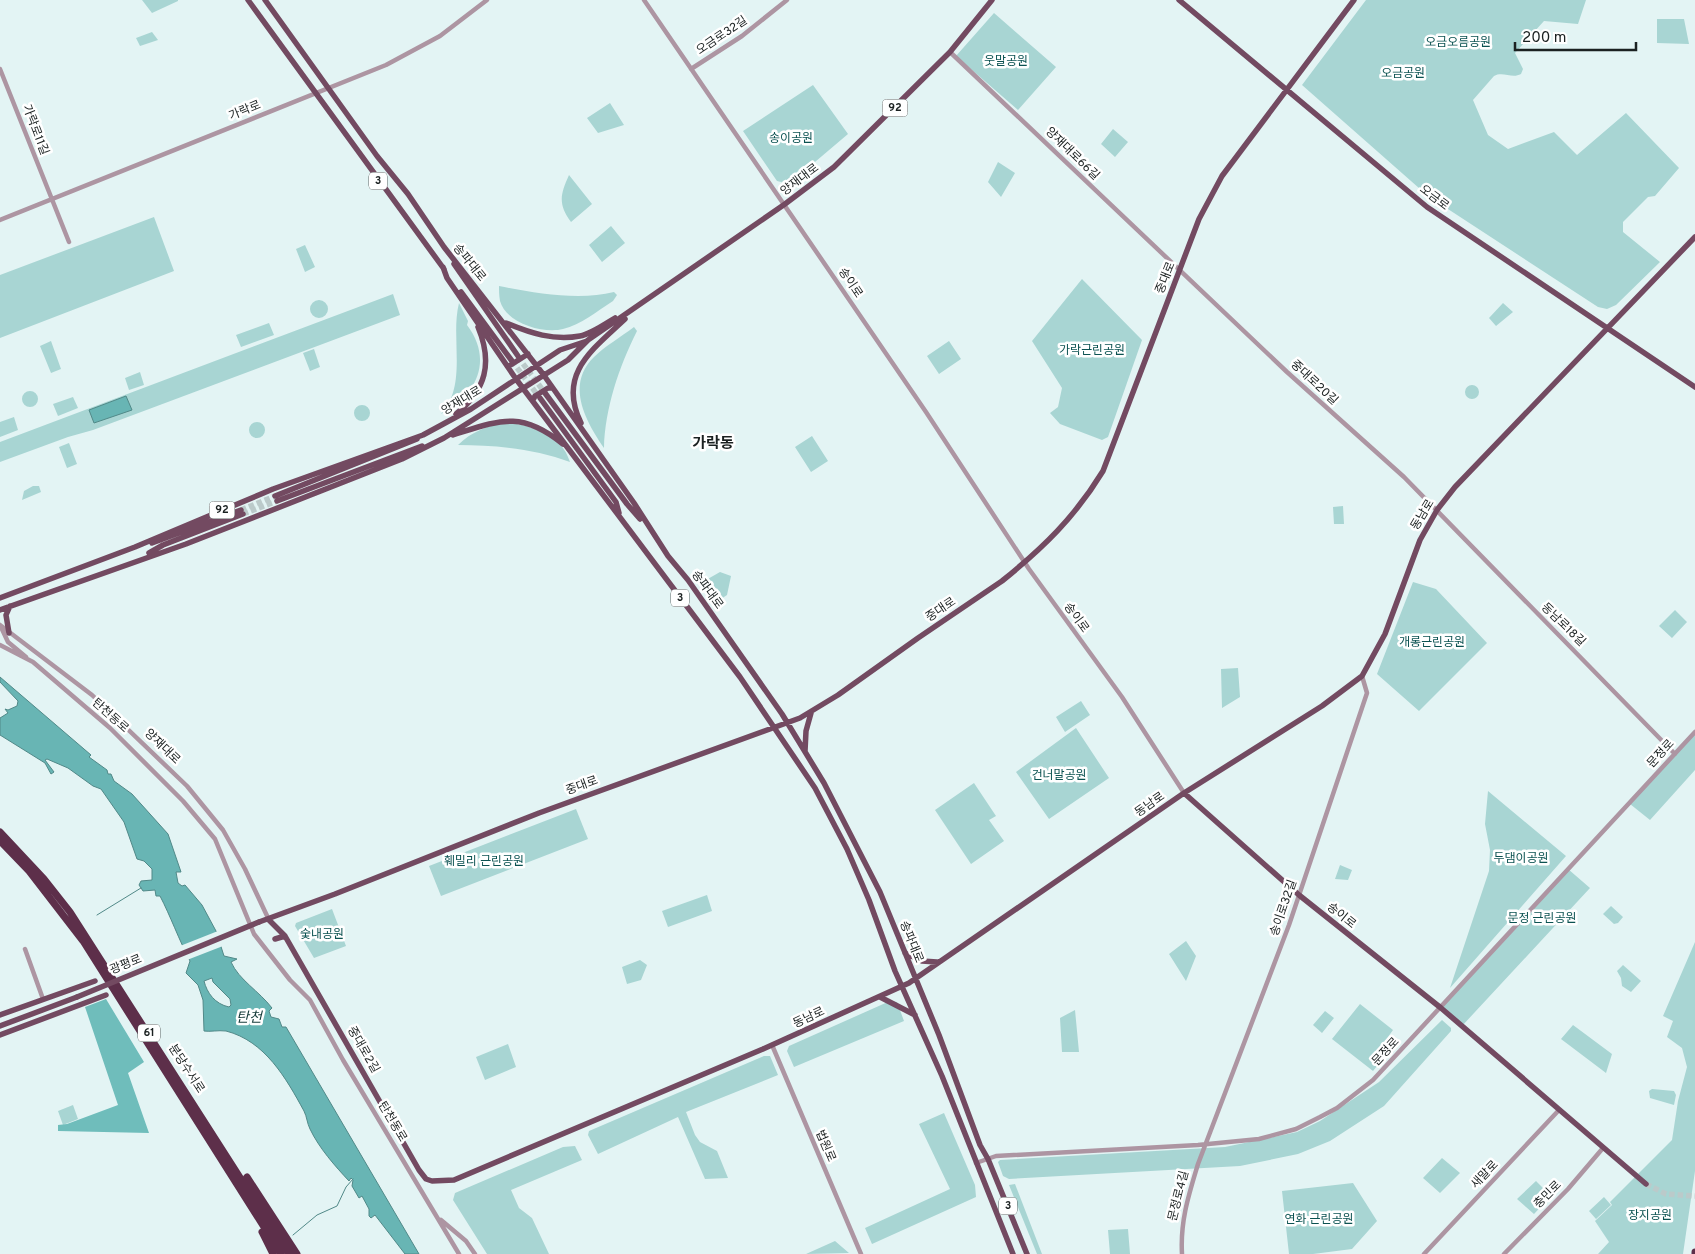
<svg xmlns="http://www.w3.org/2000/svg" width="1695" height="1254" viewBox="0 0 1695 1254" font-family="Overpass,'Noto Sans KR',sans-serif">
<style>
.green{fill:#a8d5d3}
.forest{fill:#6fbdbb}
.water{fill:#68b5b4;stroke:#518988;fill-rule:evenodd}
.pier{fill:#e3f4f4}
.lines{fill:none;stroke-linecap:round;stroke-linejoin:round}
.stream{stroke:#518988;stroke-width:1}
.major-tunnel{stroke:#bbcaca;stroke-width:5.5;stroke-dasharray:5.5 3;stroke-linecap:butt}
.minor{stroke:#ad95a2;stroke-width:4.5}
.major{stroke:#734a61;stroke-width:5.5}
.highway{stroke:#5d2f4a;stroke-width:7}
.major-bridge{stroke:#734a61;stroke-width:5.5}
.labels{text-anchor:middle;dominant-baseline:central;stroke-width:5;stroke-linejoin:round;paint-order:stroke}
.shield{fill:#fff;stroke:#5f6464;stroke-width:1}
.shield-label{font-size:11px;font-weight:bold;fill:#1b2121}
.street-label{font-size:12px;fill:#1b2121;stroke:#fff}
.park-label{font-size:12px;fill:#0b5251;stroke:#fff}
.water-label{font-size:14px;font-style:italic;fill:#123837;stroke:#fff}
.quarter-label{font-size:15px;font-weight:bold;fill:#1b2121;stroke:#fff}
</style>
<rect width="100%" height="100%" fill="#e3f4f4"/>
<path class="green" d="M142,0H178V1L152,13Z
M1366,0H1586L1578,24L1544,21L1515,53L1523,69L1521,74C1512,79 1503,71 1494,76L1473,100L1488,135L1508,149L1554,132L1577,155L1626,113L1679,168L1655,196L1648,197L1623,222V232L1660,262L1616,305L1607,309L1598,307L1428,196L1302,85Z
M994,13L1056,67L1018,110L956,56Z
M1657,19H1684L1689,44L1657,43Z
M152,32L158,40L140,46L136,38Z
M813,85L848,134L789,184L777,181L743,131Z
M610,103L624,125L598,133L587,118Z
M1113,129L1128,142L1115,157L1101,144Z
M998,162L1015,173L1001,197L988,182Z
M569,175L592,204L571,222C558,204 560,195 569,175Z
M154,217L174,271L0,338V275Z
M611,226L625,243L602,262L589,245Z
M305,245L315,267L305,272L296,249Z
M1082,279L1142,340L1108,437L1102,440L1060,424L1050,413L1058,407L1062,388L1032,341Z
M499,286C534,293 579,301 614,292L617,295L613,301C597,311 581,325 563,329C543,334 506,323 500,301C499,296 499,290 499,286Z
M393,294L400,315L93,430L68,437L0,462V442Z
M310 309a9 9 0 1 1 18 0a9 9 0 1 1-18 0Z
M459,303L468,321L467,325C493,359 478,395 441,414C468,385 450,338 459,303Z
M1503,303L1513,312L1496,326L1489,318Z
M269,323L274,335L241,347L236,335Z
M634,327L637,331C619,367 605,408 604,448C586,422 565,385 594,357C605,346 621,337 634,327Z
M51,341L61,369L51,373L40,346Z
M949,341L961,359L939,374L927,356Z
M314,349L320,367L310,371L303,353Z
M140,372L144,385L129,390L125,378Z
M1465 392a7 7 0 1 1 14 0a7 7 0 1 1-14 0Z
M22 399a8 8 0 1 1 16 0a8 8 0 1 1-16 0Z
M73,397L78,408L58,416L53,404Z
M354 413a8 8 0 1 1 16 0a8 8 0 1 1-16 0Z
M14,417L18,430L0,437V422Z
M249 430a8 8 0 1 1 16 0a8 8 0 1 1-16 0Z
M507,422C534,427 561,433 570,462C535,449 495,445 458,445C472,431 488,426 507,422Z
M812,436L828,461L811,472L795,447Z
M69,443L77,464L67,468L59,447Z
M33,486H39L41,492L22,500L24,491Z
M1343,506L1344,524H1334L1333,507Z
M720,572L731,576L727,595L715,603L705,588L706,580Z
M1413,582L1436,589L1487,643L1419,711L1377,674Z
M1675,610L1687,622L1672,638L1659,626Z
M1238,668L1240,697L1222,708L1221,669Z
M1081,701L1090,715L1065,732L1056,717Z
M1076,728L1109,778L1049,819L1016,772Z
M1695,734V770L1650,820L1630,804Z
M974,783L996,816L989,820L1004,841L971,864L935,810Z
M1488,791L1566,856L1450,988L1489,871L1490,850L1485,824Z
M576,809L588,839L441,896L429,866Z
M1340,865L1352,870L1348,880L1335,879Z
M1568,869L1590,888L1462,1026L1441,1008Z
M707,895L712,911L668,927L662,911Z
M1611,906L1623,917L1618,923L1614,924L1603,914Z
M332,909L346,946L314,958L295,926L296,923Z
M1186,941L1196,956L1186,981L1169,954Z
M1695,942V1171L1683,1254H1598L1609,1242L1595,1221L1612,1205L1610,1202L1672,1140L1678,1101L1687,1067L1682,1048L1667,1037L1673,1021L1663,1016Z
M640,960L647,965L641,980L627,984L622,967Z
M1623,965L1641,981L1631,992L1622,986L1621,978L1617,971Z
M890,1001L897,1002L904,1021L794,1067L787,1051L789,1046Z
M1360,1004L1393,1030L1383,1044L1390,1050L1373,1071L1332,1039Z
M1075,1010L1079,1052H1062L1060,1018Z
M1325,1011L1334,1018L1322,1033L1313,1025Z
M1442,1020L1451,1028V1031L1384,1106L1330,1141L1298,1154L1240,1166L1009,1179L1003,1176L998,1162L1000,1160L1225,1147L1297,1132L1320,1121L1379,1082Z
M1573,1025L1612,1054L1606,1073L1561,1039Z
M508,1044L516,1067L485,1080L476,1057Z
M764,1056H770L778,1075L686,1112L695,1135L700,1142L717,1151L728,1178L705,1179L678,1117L598,1154L588,1135L589,1131Z
M1652,1089L1674,1091L1676,1095L1674,1105L1650,1098L1649,1091Z
M73,1105L78,1119L63,1125L58,1111Z
M944,1113L975,1185L976,1197L872,1244L865,1228L950,1189L919,1124Z
M575,1146L582,1160L511,1190L519,1208L532,1218L549,1254H487L453,1200L455,1193L563,1147Z
M1442,1158L1460,1173L1440,1193L1423,1178Z
M1536,1181L1551,1196L1534,1214L1517,1199Z
M1353,1183L1377,1221L1352,1249L1313,1254H1289L1282,1191Z
M1015,1184L1042,1254H1037L1009,1185Z
M1604,1197L1611,1205L1596,1219L1589,1211Z
M1128,1229L1130,1254H1110L1108,1230Z
M835,1241L849,1253L806,1254Z"/>
<path class="forest" d="M106,999L144,1062L128,1073L149,1133L58,1131V1125L67,1124L118,1105L85,1007Z"/>
<path class="water" d="M126,396L132,410L94,423L89,410Z
M0,677L91,755L89,757L107,770L108,774H111L114,781L132,794L168,834L181,872H176L178,883L182,886L185,885L202,905L216,931L224,956L237,959L231,962C239,980 259,991 272,1008L269,1011L271,1017L279,1019L282,1027H286L419,1254H405L375,1215L371,1218L369,1216V1209L362,1196L359,1198L352,1186L353,1180L351,1178L349,1181C335,1166 319,1148 310,1129C307,1123 307,1117 304,1111C286,1078 265,1041 226,1031C218,1030 210,1032 204,1031L203,1000L198,985L186,973L190,961C179,940 170,915 160,896H156L155,890L143,891L139,885L141,881L152,880V869L144,861L137,859L124,822L101,789L93,786L68,768L47,759L45,760L54,772L51,774L45,763L0,735V718L8,713L5,709L8,710L17,706L18,701L0,682ZM212,978L213,982L230,999L231,1005L229,1007C215,1004 207,993 204,981Z"/>
<path class="pier" d="M218,931L223,946L187,960L180,946Z"/>
<g class="lines">
<path class="stream" d="M97,915L141,888
M293,1235L317,1215L337,1206L346,1187L353,1179"/>
<path class="major-tunnel" d="M518,357L545,393
M512,361L539,397
M241,510L275,496
M243,514L277,501
M1646,1184L1666,1194L1695,1196"/>
<path class="minor" d="M644,0L926,412L1029,569L1122,697L1184,793
M950,52L1287,372L1404,477L1675,754
M0,69L69,242
M691,69L742,36L787,0
M0,220L386,65L440,36L487,0
M0,625L92,695L187,786L223,830L245,869L269,920
M1,627L8,642L26,657
M0,645L33,662L110,728L183,801L215,839L254,934L290,980L310,1000L343,1060L459,1254
M25,949L43,999
M772,1045L861,1254
M976,1163L996,1156L1198,1145L1259,1139L1296,1129L1320,1117L1337,1108L1373,1080L1695,732
M441,1220L466,1241L475,1254
M1182,1254C1180,1221 1189,1194 1198,1164L1289,925L1367,693L1362,676
M1424,1254L1559,1110
M1504,1254L1568,1189L1603,1148"/>
<path class="major" d="M248,0L444,269
M265,0L377,156L408,194L444,247L543,374L634,503L668,556L688,580L782,714L824,783L880,892L939,1035L980,1145L988,1159L1027,1254
M1179,0L1427,207L1695,387
M454,264L518,356
M443,267L447,278L516,379L740,677L815,788L847,849L869,900L895,971L942,1076L1013,1254
M461,292L512,361
M506,323C530,333 554,341 580,336C591,334 605,324 615,318
M509,366L528,354
M545,393L627,504L640,519
M540,398L616,502L619,513
M533,400L535,396L548,388H552
M456,414C486,390 493,363 478,327
M581,423C557,374 592,350 625,319
M453,435C500,420 521,410 563,444
M275,496L417,439
M277,501L422,446
M152,543L241,510
M149,553L163,545L243,514
M0,598L135,547L273,489L423,435L471,409L560,350L587,341
M0,610L186,544L402,459L444,438L568,360L588,340L785,204L834,167L950,52L992,0
M9,633L6,615L10,606
M805,751L806,731L811,713
M1184,793L1299,895L1441,1008L1646,1184
M269,920L285,936L419,1170L426,1179L432,1181L454,1180L763,1049L909,983L1184,793L1322,706L1362,676L1385,634L1420,540L1437,510L1455,487L1695,237
M259,922L335,894L539,813L800,718L838,695L918,638L1002,581C1043,548 1075,517 1103,471L1199,219L1222,176L1354,0
M275,939L285,936
M905,953L922,961L937,962
M880,997L915,1015
M0,1015L95,981
M0,1026L77,997
M0,1035L106,995"/>
<path class="highway" d="M0,832L44,879L70,912L289,1254
M0,841L29,871L83,941L281,1254
M247,1177L297,1254
M262,1232L273,1254
M1695,1254V1252"/>
<path class="major-bridge" d="M77,997L259,922"/>
</g>
<g class="labels">
<g class="shield">
<rect x="882.5" y="99.5" width="25" height="17" rx="4"/>
<rect x="369" y="172.5" width="18" height="17" rx="4"/>
<rect x="209.5" y="501.5" width="25" height="17" rx="4"/>
<rect x="671" y="589.5" width="18" height="17" rx="4"/>
<rect x="138" y="1024.5" width="22" height="17" rx="4"/>
<rect x="999" y="1197.5" width="18" height="17" rx="4"/>
</g>
<g class="shield-label">
<text x="895" y="108">92</text>
<text x="378" y="181">3</text>
<text x="222" y="510">92</text>
<text x="680" y="598">3</text>
<text x="149" y="1033">61</text>
<text x="1008" y="1206">3</text>
</g>
<g class="street-label">
<text transform="translate(722 36) rotate(-34)">오금로32길</text>
<text transform="translate(245 111) rotate(-22)">가락로</text>
<text transform="translate(35 130) rotate(69)">가락로11길</text>
<text transform="translate(1072 154) rotate(44)">양재대로66길</text>
<text transform="translate(800 180) rotate(-37)">양재대로</text>
<text transform="translate(1434 198) rotate(37)">오금로</text>
<text transform="translate(469 263) rotate(51)">송파대로</text>
<text transform="translate(1166 278) rotate(-68)">중대로</text>
<text transform="translate(850 283) rotate(56)">송이로</text>
<text transform="translate(1314 383) rotate(43)">중대로20길</text>
<text transform="translate(462 401) rotate(-31)">양재대로</text>
<text transform="translate(1423 515) rotate(-59)">동남로</text>
<text transform="translate(707 590) rotate(54)">송파대로</text>
<text transform="translate(941 610) rotate(-34)">중대로</text>
<text transform="translate(1076 618) rotate(54)">송이로</text>
<text transform="translate(1563 625) rotate(44)">동남로18길</text>
<text transform="translate(110 716) rotate(42)">탄천동로</text>
<text transform="translate(162 747) rotate(44)">양재대로</text>
<text transform="translate(1661 754) rotate(-47)">문정로</text>
<text transform="translate(582 786) rotate(-20)">중대로</text>
<text transform="translate(1150 805) rotate(-35)">동남로</text>
<text transform="translate(1284 908) rotate(-71)">송이로32길</text>
<text transform="translate(1341 916) rotate(39)">송이로</text>
<text transform="translate(911 942) rotate(68)">송파대로</text>
<text transform="translate(126 965) rotate(-22)">광평로</text>
<text transform="translate(809 1018) rotate(-25)">동남로</text>
<text transform="translate(363 1050) rotate(60)">중대로2길</text>
<text transform="translate(1386 1052) rotate(-47)">문정로</text>
<text transform="translate(186 1069) rotate(57)">분당수서로</text>
<text transform="translate(392 1122) rotate(59)">탄천동로</text>
<text transform="translate(825 1146) rotate(67)">법원로</text>
<text transform="translate(1485 1175) rotate(-46)">새말로</text>
<text transform="translate(1548 1195) rotate(-45)">충민로</text>
<text transform="translate(1179 1196) rotate(-76)">문정로4길</text>
</g>
<g class="park-label">
<text x="1458" y="43">오금오름공원</text>
<text x="1006" y="62">웃말공원</text>
<text x="1403" y="74">오금공원</text>
<text x="791" y="139">송이공원</text>
<text x="1092" y="351">가락근린공원</text>
<text x="1432" y="643">개롱근린공원</text>
<text x="1059" y="776">건너말공원</text>
<text x="1521" y="859">두댐이공원</text>
<text x="484" y="862">훼밀리 근린공원</text>
<text x="1542" y="919">문정 근린공원</text>
<text x="322" y="935">숯내공원</text>
<text x="1650" y="1216">장지공원</text>
<text x="1319" y="1220">연화 근린공원</text>
</g>
<g class="water-label">
<text x="249" y="1018">탄천</text>
</g>
<g class="quarter-label">
<text x="713" y="444">가락동</text>
</g>
</g>
<path d="M1515 42v8h121v-8" fill="none" stroke="#1b2121" stroke-width="2.5"/>
<text x="1522" y="42" font-size="15" fill="#1b2121" stroke="#ffffff" stroke-width="4" paint-order="stroke">200 m</text>
</svg>
